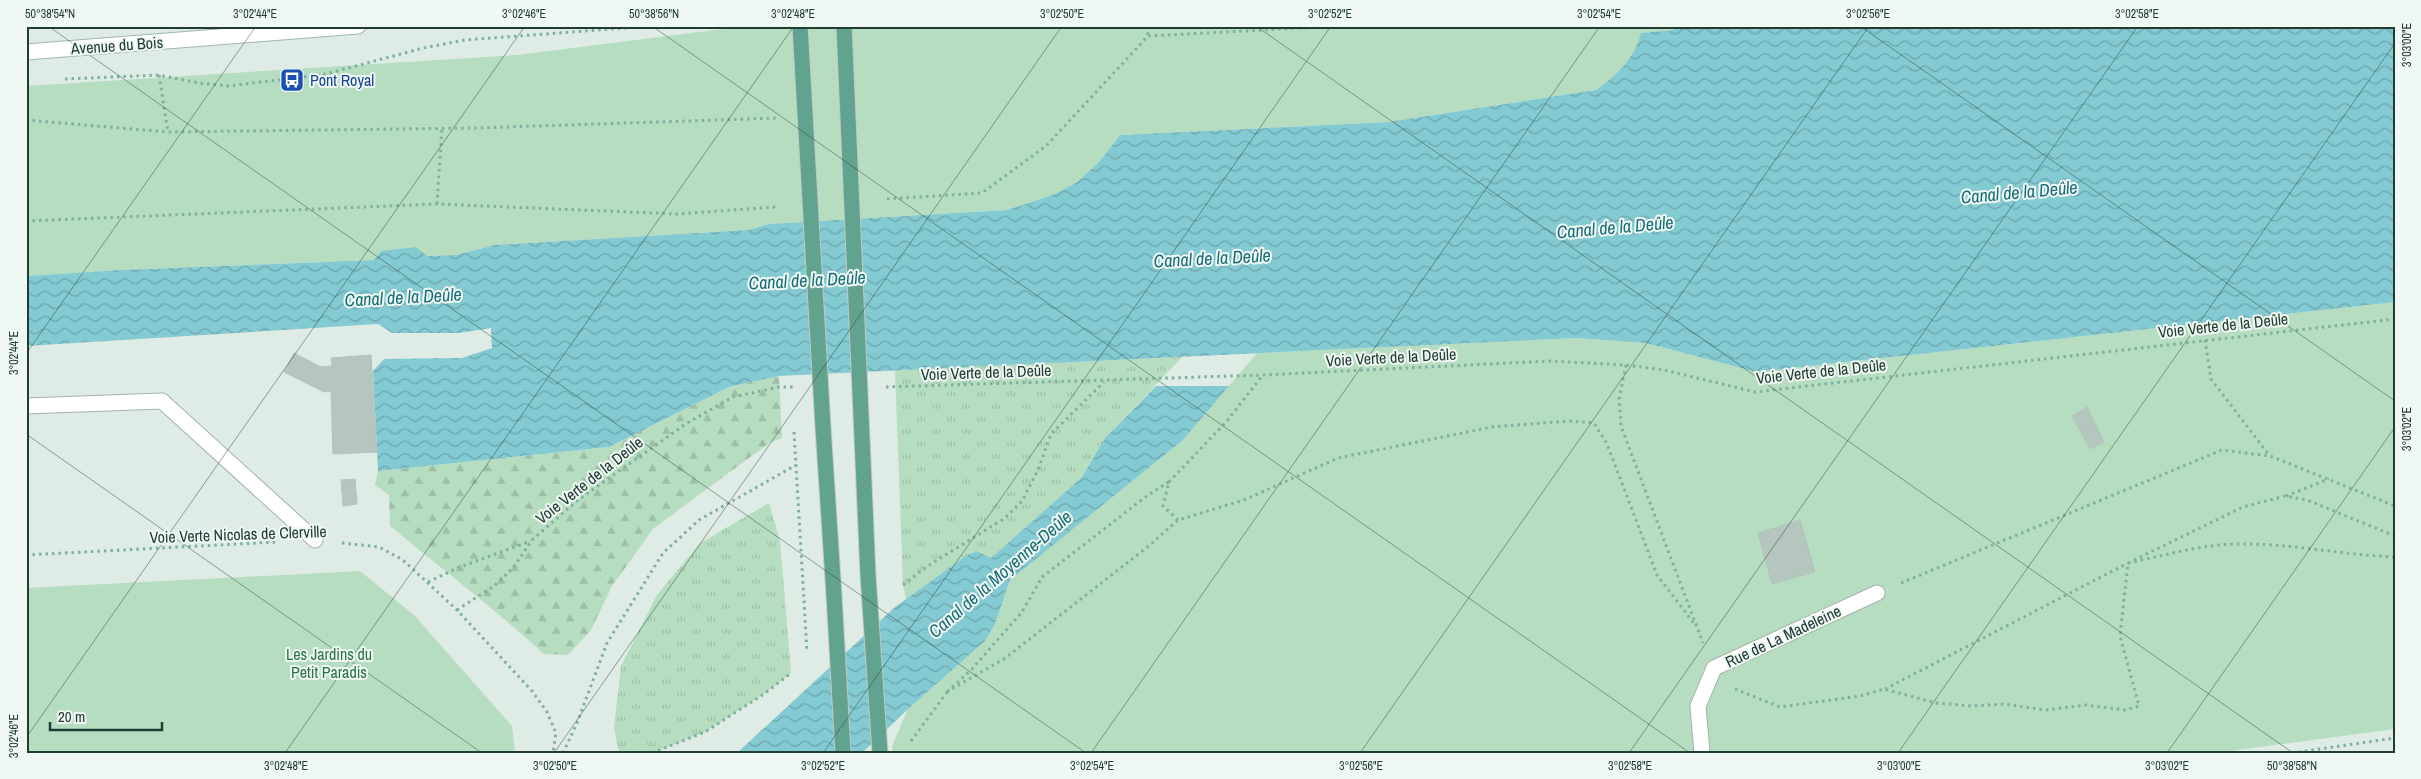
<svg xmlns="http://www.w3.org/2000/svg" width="2421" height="779" viewBox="0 0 2421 779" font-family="'Archivo Narrow',sans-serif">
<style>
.grass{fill:url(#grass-tufts)}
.forest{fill:url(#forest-firs)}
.green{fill:#b7ddc0}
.water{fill:url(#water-waves)}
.building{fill:#b4c6be;stroke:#b2c5bc}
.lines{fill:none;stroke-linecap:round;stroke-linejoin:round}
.lane-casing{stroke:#a2b3ac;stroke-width:17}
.secondary-casing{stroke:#9eb7ad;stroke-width:17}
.primary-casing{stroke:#c1c8c6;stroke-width:17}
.path{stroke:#7eb09e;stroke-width:3;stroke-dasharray:2.5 4;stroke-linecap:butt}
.lane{stroke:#fff;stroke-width:15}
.secondary{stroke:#fff;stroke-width:15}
.primary{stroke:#62a38f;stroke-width:15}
.primary-bridge-casing{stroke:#c1c8c6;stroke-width:17;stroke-linecap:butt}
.path-bridge{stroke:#7eb09e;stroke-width:3;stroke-dasharray:2.5 4;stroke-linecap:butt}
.primary-bridge{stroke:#62a38f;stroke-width:15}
.ticks{fill:none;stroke:#203c33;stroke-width:1;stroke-opacity:0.45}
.labels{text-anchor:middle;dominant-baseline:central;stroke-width:4;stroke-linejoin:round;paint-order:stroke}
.street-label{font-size:16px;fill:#203c33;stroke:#f0f8f3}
.transit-label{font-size:16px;fill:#164399;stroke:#f0f8f3;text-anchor:start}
.park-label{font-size:16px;fill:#287443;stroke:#f0f8f3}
.water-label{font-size:18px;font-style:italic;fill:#186d7a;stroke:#f0f8f3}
.neatline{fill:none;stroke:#203c33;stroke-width:2}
.ticks-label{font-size:12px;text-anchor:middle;fill:#203c33}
</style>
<defs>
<pattern id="grass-tufts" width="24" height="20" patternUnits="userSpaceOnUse" patternTransform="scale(1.25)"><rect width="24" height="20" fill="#b7ddc0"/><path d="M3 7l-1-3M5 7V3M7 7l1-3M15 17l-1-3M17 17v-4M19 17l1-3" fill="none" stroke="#9dbfa5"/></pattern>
<pattern id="forest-firs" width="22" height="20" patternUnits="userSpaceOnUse" patternTransform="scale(1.25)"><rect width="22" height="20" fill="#b7ddc0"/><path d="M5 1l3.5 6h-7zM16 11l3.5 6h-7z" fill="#9dbfa5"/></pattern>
<pattern id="water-waves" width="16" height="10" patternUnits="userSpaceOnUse" patternTransform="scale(1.25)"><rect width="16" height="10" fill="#84cad3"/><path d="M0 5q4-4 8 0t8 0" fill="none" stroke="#6ca5ac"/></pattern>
</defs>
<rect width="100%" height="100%" fill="#dfebe5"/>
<path class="grass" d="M1182,357L1105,438L1082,477L991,558L977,551L967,555L906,599L903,585L895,370Z
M769,503L780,541L791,673L764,694L705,732L652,753H619L614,728L621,666L657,595L700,543Z"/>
<path class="forest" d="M779,376L782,438L771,442L723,477L653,529L612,586L591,630L568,655L544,654C495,609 442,569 390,526L389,495L375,485L378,471L609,447L729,387Z"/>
<path class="green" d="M747,26H1677L1674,30L1642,33C1635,58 1617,75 1596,90L1388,122L1120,135L1099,162L1077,182L1055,194L1007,210L769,224L748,230L495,245L456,255L427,256L381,251L374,260L121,270L26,276V86L517,55Z
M2395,302V729L2215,753H893L892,746L908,709L985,641L995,624L1010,580L1183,440L1257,353L1577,338L1646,343L1756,372Z
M360,571L414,615L512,726L515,753H26V588Z"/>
<path class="water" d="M1677,26H2395V302L1756,372L1646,343L1577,338L779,376L729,387L609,447L378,471L373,371L384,359L462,358L492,348L491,328L459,333H392L378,324L26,346V276L121,270L374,260L381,251L416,247L427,256L456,255L495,245L748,230L769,224L1007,210L1055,194L1077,182L1099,162L1120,135L1388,122L1596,90C1617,75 1635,58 1641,33L1674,30Z
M1156,386H1229L1183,440L1010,580L995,624L985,641L908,709L862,753H737L895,607L967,555L977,551L991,558L1082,477L1105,438Z"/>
<path class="building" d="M294,353L321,367L332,366L331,358L371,355L377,452L333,454L331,391L324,392L284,372Z
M2087,407L2104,442L2090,449L2072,416Z
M355,479L357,504L343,506L341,480Z
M1800,520L1815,572L1772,584L1758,533Z"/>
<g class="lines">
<g class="lane-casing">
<path id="lane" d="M26,406L162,401L315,540
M1702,753L1698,706L1714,668L1877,593"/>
</g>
<g class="secondary-casing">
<path id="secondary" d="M26,52L358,26"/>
</g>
<g class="primary-casing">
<path id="primary" d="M823,427L834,595"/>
</g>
<path class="path" d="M1146,26L1148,36
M159,75L168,132L476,128L778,118
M65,79L159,75L199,83L229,86L326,74L423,48L465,40L652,26
M26,120L168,132
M887,199L982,193L1046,146L1148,36L1341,26
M437,204L442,128
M26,221L437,204L677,214L776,207
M2205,340L2211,379L2269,455
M1626,365L1619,399L1621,426L1703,643
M886,387L1263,375L1550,361L1626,365L1664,370L1755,392L2395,319
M1169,482L1227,421L1262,376
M2286,496L2329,479
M1178,520L1163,506L1169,482L1148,495L1042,577L1022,612L972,669L948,691L1004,659L1150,545L1178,520L1244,500L1338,458L1492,427L1570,421L1594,423L1607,444L1657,575L1696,626
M342,543L379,547L403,560L457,610L532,691L547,712L556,733L553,753
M26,555L276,542
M2134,560L2243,507L2285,496L2307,500L2395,536
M428,582L460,567L531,541
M1901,583L2222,450L2270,456L2395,506
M903,585L926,567L1005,518L1022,501L1038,470L1051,434L1104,382
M457,610L494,586L513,568L532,540L578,500L687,423L733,397L779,387H794
M1735,689L1780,707L1860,696L1884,689L1936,703L1972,706L2003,704L2046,710L2086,705L2126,710L2139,706L2120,636L2128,563C2163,556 2202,544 2238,544C2290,543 2342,555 2395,557
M1885,689L2128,563
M911,741L948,691
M563,753L577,723L607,643L663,553L699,520L796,465
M652,753L705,732L764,694L791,673
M2292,753L2395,738"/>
<use href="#lane" class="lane"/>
<use href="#secondary" class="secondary"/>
<use href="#primary" class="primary"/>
<g class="primary-bridge-casing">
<path id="primary-bridge" d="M800,26L823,427
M844,26L868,575L880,753
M834,595L843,753"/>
</g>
<path class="path-bridge" d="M794,432L807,652"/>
<use href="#primary-bridge" class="primary-bridge"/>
</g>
<path class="ticks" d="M48,26L1086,753M652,26L1690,753M1256,26L2293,753M1860,26L2395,401M26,354L256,26M26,434L482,753M26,738L525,26M285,753L794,26M554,753L1062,26M823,753L1331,26M1091,753L1600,26M1360,753L1869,26M1629,753L2138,26M1898,753L2395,43M2167,753L2395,427"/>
<defs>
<g id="bus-square" transform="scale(1.25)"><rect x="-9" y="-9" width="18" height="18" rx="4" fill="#1a4fb4" stroke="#f0f8f3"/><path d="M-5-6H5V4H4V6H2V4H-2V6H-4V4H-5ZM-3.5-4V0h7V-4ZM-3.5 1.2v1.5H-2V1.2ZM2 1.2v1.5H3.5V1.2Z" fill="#fff"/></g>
</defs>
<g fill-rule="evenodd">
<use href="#bus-square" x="292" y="80"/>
</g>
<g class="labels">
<g class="street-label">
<text transform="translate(117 45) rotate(-4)">Avenue du Bois</text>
<text transform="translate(2223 325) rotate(-6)">Voie Verte de la Deûle</text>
<text transform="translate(1391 357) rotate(-3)">Voie Verte de la Deûle</text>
<text transform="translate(1821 371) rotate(-6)">Voie Verte de la Deûle</text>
<text transform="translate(986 372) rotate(-2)">Voie Verte de la Deûle</text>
<text transform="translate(589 480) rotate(-38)">Voie Verte de la Deûle</text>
<text transform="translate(238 534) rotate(-2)">Voie Verte Nicolas de Clerville</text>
<text transform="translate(1783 636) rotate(-25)">Rue de La Madeleine</text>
</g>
<g class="transit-label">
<text x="310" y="80">Pont Royal</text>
</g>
<g class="park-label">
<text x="329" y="654">Les Jardins du<tspan x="329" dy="18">Petit Paradis</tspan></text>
</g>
<g class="water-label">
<text transform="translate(2019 192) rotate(-5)">Canal de la Deûle</text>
<text transform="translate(1615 227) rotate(-5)">Canal de la Deûle</text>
<text transform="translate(1212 258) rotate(-3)">Canal de la Deûle</text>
<text transform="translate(807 280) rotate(-3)">Canal de la Deûle</text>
<text transform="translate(403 297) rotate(-3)">Canal de la Deûle</text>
<text transform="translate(1000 574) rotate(-41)">Canal de la Moyenne-Deûle</text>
</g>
</g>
<rect width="2421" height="779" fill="none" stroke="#f0f8f3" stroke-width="55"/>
<path d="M50 722v8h112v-8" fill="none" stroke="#203c33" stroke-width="2.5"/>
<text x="58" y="722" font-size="15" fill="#203c33" stroke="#f0f8f3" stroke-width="4" paint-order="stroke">20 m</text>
<rect x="28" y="28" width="2366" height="724" class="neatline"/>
<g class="ticks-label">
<text x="50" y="18">50°38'54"N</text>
<text x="255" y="18">3°02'44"E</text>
<text x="524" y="18">3°02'46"E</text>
<text x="654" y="18">50°38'56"N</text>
<text x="793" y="18">3°02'48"E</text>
<text x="1062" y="18">3°02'50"E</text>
<text x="1330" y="18">3°02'52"E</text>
<text x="1599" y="18">3°02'54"E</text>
<text x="1868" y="18">3°02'56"E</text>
<text x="2137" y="18">3°02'58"E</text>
<text transform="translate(2407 45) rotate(-90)" y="4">3°03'00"E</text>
<text transform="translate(14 353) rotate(-90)" y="4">3°02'44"E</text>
<text transform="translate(2407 429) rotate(-90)" y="4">3°03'02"E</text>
<text transform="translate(14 736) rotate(-90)" y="4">3°02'46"E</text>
<text x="286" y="770">3°02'48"E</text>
<text x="555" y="770">3°02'50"E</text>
<text x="823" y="770">3°02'52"E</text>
<text x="1092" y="770">3°02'54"E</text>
<text x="1361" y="770">3°02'56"E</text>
<text x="1630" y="770">3°02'58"E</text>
<text x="1899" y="770">3°03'00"E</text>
<text x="2167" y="770">3°03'02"E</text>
<text x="2292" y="770">50°38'58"N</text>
</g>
</svg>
